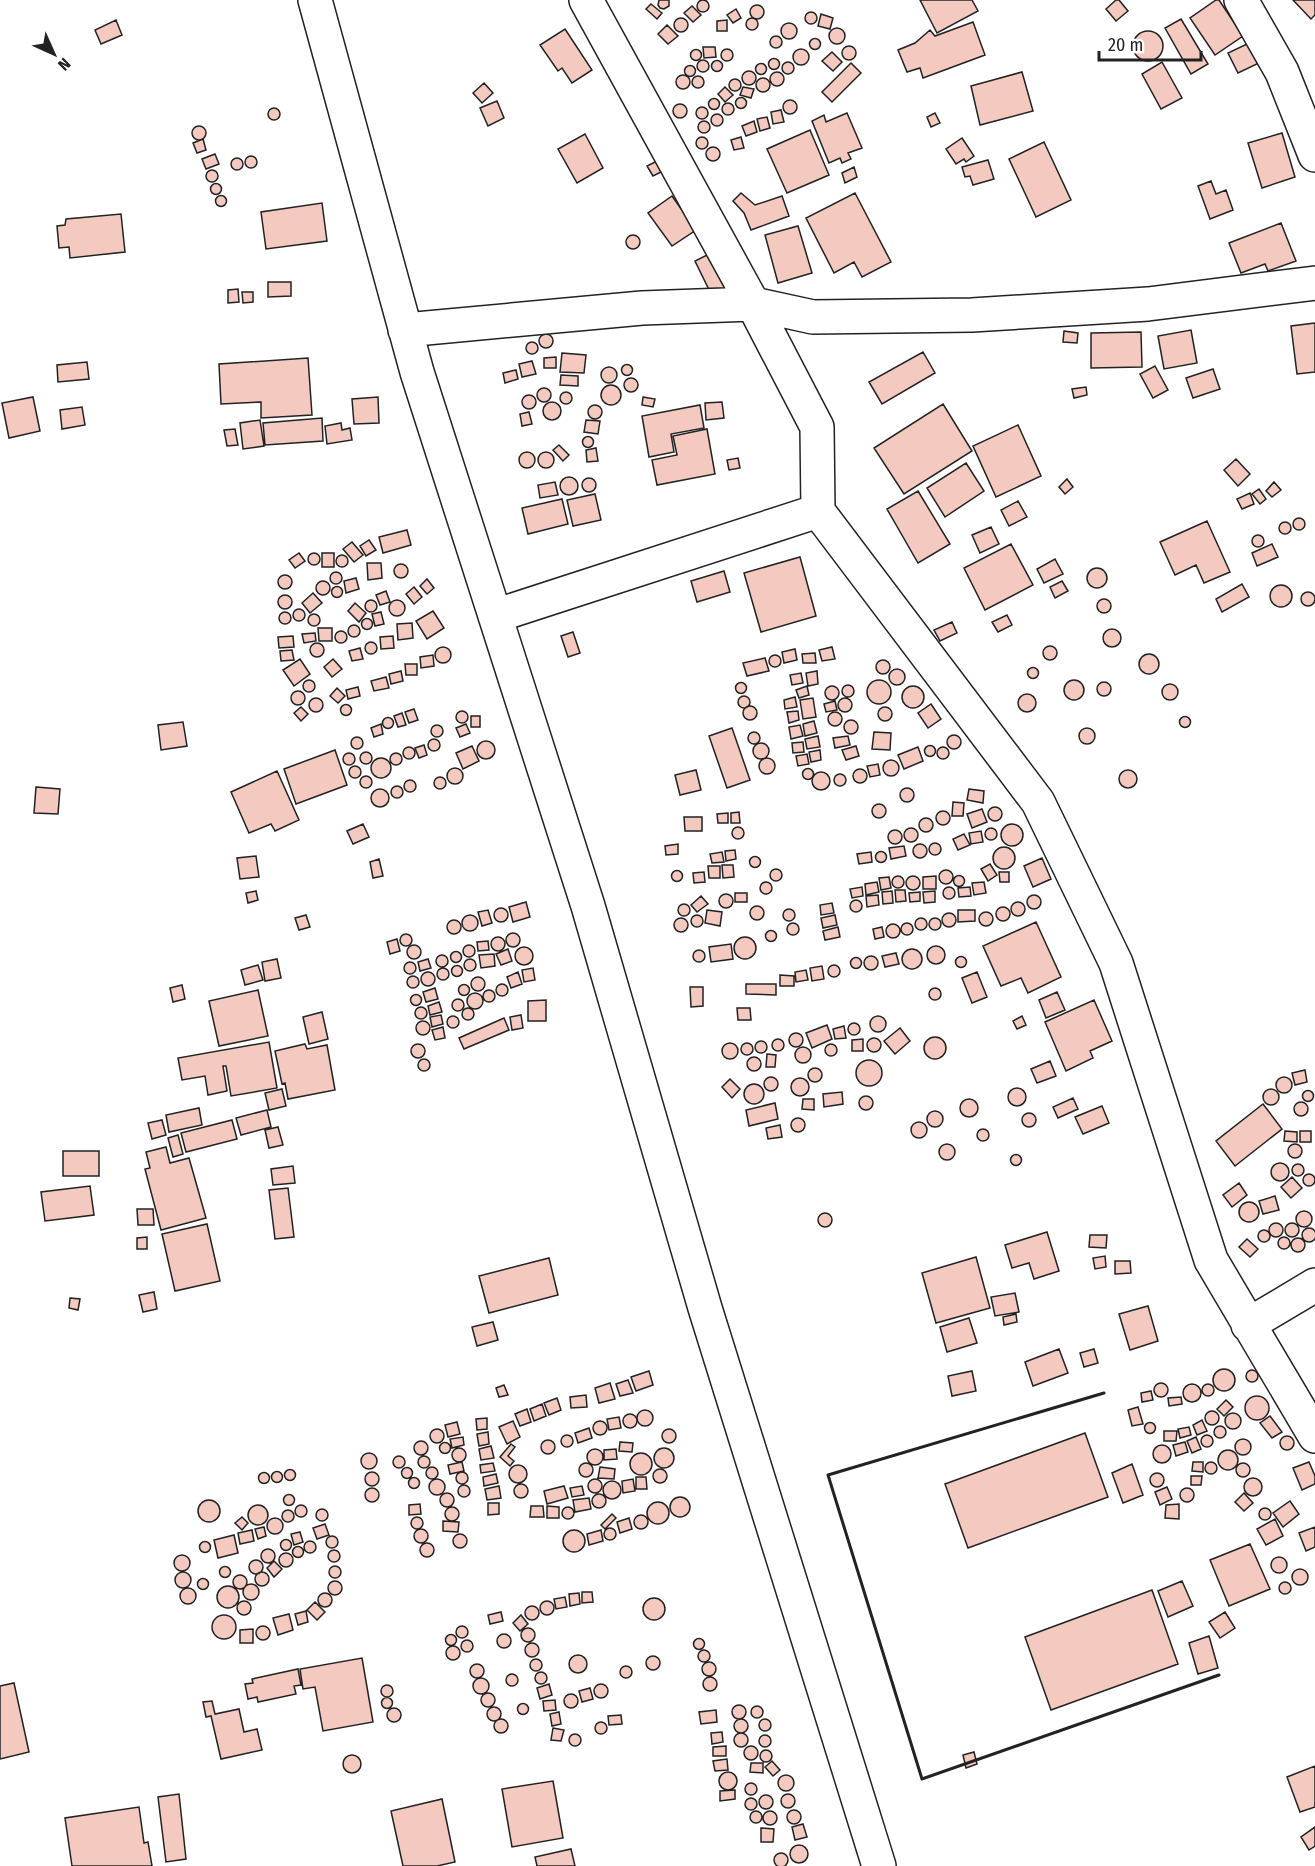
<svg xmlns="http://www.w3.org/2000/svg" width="1315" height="1866" viewBox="0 0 1315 1866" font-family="'Fira Sans Condensed',sans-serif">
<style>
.building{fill:#f3c9c0;stroke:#222;stroke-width:1.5}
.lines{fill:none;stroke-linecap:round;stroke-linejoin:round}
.minor-casing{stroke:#222;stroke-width:36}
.minor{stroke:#fff;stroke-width:33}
.wall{stroke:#222;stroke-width:3}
</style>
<rect width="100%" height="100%" fill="#fff"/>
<path class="building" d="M697 6a6 6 0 1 1 12 0a6 6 0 1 1-12 0Z
M659,0H669V6L664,9L660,8L658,5Z
M920,0H972L978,11L937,33Z
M1116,0H1119L1128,11L1116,21L1106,9Z
M1216,0H1219L1243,36L1215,55L1190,18Z
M1293,0H1315V15L1311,19Z
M651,4L662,13L657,19L646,9Z
M750 12a7 7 0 1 1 14 0a7 7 0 1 1-14 0Z
M692,6L701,15L693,22L684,13Z
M736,9L741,18L733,23L727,15Z
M805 18a6 6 0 1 1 12 0a6 6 0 1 1-12 0Z
M821,14L833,18L830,29L818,26Z
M674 25a7 7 0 1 1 14 0a7 7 0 1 1-14 0Z
M746 24a6 6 0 1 1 12 0a6 6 0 1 1-12 0Z
M1181,19L1208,64L1191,74L1165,28Z
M116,20L122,35L101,44L95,30Z
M727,20V31H717V21Z
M973,22L985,55L923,78L920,68L907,72L898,50L915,43L930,30L935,36Z
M781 31a8 8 0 1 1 16 0a8 8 0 1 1-16 0Z
M667,25L678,36L668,44L658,34Z
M829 36a8 8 0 1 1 16 0a8 8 0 1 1-16 0Z
M565,29L592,70L572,83L562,68L558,71L540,45Z
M1133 46a15 15 0 1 1 30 0a15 15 0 1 1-30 0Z
M770 42a6 6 0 1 1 12 0a6 6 0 1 1-12 0Z
M809.5 44a5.5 5.5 0 1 1 11 0a5.5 5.5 0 1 1-11 0Z
M1249,43L1259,63L1238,73L1228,53Z
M842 53a7 7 0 1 1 14 0a7 7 0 1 1-14 0Z
M703,47H715L716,57L704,58Z
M721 55a6 6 0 1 1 12 0a6 6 0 1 1-12 0Z
M793 57a8 8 0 1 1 16 0a8 8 0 1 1-16 0Z
M690.5 55a5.5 5.5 0 1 1 11 0a5.5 5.5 0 1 1-11 0Z
M832,52L842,62L833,71L822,61Z
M768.5 64a5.5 5.5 0 1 1 11 0a5.5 5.5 0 1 1-11 0Z
M697 66a6 6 0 1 1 12 0a6 6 0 1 1-12 0Z
M711.5 66a5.5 5.5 0 1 1 11 0a5.5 5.5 0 1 1-11 0Z
M782 68a6 6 0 1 1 12 0a6 6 0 1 1-12 0Z
M1162,62L1182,98L1161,109L1142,74Z
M851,63L861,73L832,102L822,92Z
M755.5 69a5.5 5.5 0 1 1 11 0a5.5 5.5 0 1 1-11 0Z
M684.5 71a5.5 5.5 0 1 1 11 0a5.5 5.5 0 1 1-11 0Z
M742 78a7 7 0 1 1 14 0a7 7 0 1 1-14 0Z
M1022,72L1033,111L980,125L971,86Z
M770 79a7 7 0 1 1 14 0a7 7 0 1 1-14 0Z
M676 82a7 7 0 1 1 14 0a7 7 0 1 1-14 0Z
M692 82a6 6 0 1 1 12 0a6 6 0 1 1-12 0Z
M756 85a7 7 0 1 1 14 0a7 7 0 1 1-14 0Z
M729 85a6 6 0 1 1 12 0a6 6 0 1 1-12 0Z
M484,83L493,93L482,103L473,93Z
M725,87L733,95L725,102L718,94Z
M743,87L754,89L751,98L740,95Z
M735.5 103a5.5 5.5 0 1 1 11 0a5.5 5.5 0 1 1-11 0Z
M708.5 104a5.5 5.5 0 1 1 11 0a5.5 5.5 0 1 1-11 0Z
M783 107a7 7 0 1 1 14 0a7 7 0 1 1-14 0Z
M497,101L504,118L488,126L480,108Z
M722 109a6 6 0 1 1 12 0a6 6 0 1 1-12 0Z
M673 111a7 7 0 1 1 14 0a7 7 0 1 1-14 0Z
M696 113a6 6 0 1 1 12 0a6 6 0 1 1-12 0Z
M268 114a6 6 0 1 1 12 0a6 6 0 1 1-12 0Z
M781,110L784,122L773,124L771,112Z
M847,113L862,148L848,153L851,159L842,163L840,158L829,163L812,121L824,115L826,122Z
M935,113L940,123L931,127L927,117Z
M711 120a6 6 0 1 1 12 0a6 6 0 1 1-12 0Z
M767,117L770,128L760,131L757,119Z
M698 127a6 6 0 1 1 12 0a6 6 0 1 1-12 0Z
M754,121L757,132L746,136L742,126Z
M192 133a7 7 0 1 1 14 0a7 7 0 1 1-14 0Z
M810,130L829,175L787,193L767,149Z
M1282,133L1295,177L1262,188L1248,143Z
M585,134L603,168L577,183L558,149Z
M696 143a6 6 0 1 1 12 0a6 6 0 1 1-12 0Z
M741,137L744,148L734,150L731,140Z
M962,138L974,156L966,162L964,159L956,164L946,149Z
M203,139L206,150L197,153L193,143Z
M1044,142L1071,200L1036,217L1009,159Z
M706 154a7 7 0 1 1 14 0a7 7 0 1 1-14 0Z
M215,154L219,164L206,169L202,159Z
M245 162a6 6 0 1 1 12 0a6 6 0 1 1-12 0Z
M231 164a6 6 0 1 1 12 0a6 6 0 1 1-12 0Z
M988,160L994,179L973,185L970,176L965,177L962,167Z
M657,161L663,171L653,176L647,166Z
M854,167L857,177L845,183L842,173Z
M206 176a6 6 0 1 1 12 0a6 6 0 1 1-12 0Z
M1211,181L1216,194L1226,190L1233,210L1210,219L1198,186Z
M210.5 189a5.5 5.5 0 1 1 11 0a5.5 5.5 0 1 1-11 0Z
M741,193L755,205L782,196L789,216L751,230L744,213L733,201Z
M855,193L891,262L862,277L854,262L834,273L806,218Z
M215.5 201a5.5 5.5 0 1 1 11 0a5.5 5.5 0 1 1-11 0Z
M672,196L696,230L672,246L648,213Z
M322,203L327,241L266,249L261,212Z
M121,214L125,252L70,258L69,247L59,248L57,226L65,225L66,219Z
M1281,223L1296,261L1268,271L1265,264L1241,273L1229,243Z
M798,226L812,273L778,283L765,235Z
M626 242a7 7 0 1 1 14 0a7 7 0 1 1-14 0Z
M709,254L728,293L714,300L695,261Z
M268,282H291V296L268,297Z
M238,289L239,302L228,303V290Z
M242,292H253V302L243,303Z
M1315,323V372L1297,374L1291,326Z
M1191,330L1197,363L1164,369L1158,336Z
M1064,331L1078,333L1077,343L1063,342Z
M1141,332L1142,367L1091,368V333Z
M539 341a7 7 0 1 1 14 0a7 7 0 1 1-14 0Z
M526 348a6 6 0 1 1 12 0a6 6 0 1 1-12 0Z
M923,352L935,373L882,404L869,382Z
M562,353L586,355L584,373L560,372Z
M556,357V368H544V358Z
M308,358L312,415L261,418V402L221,404L219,364Z
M532,361L536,374L522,377L519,364Z
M87,362L89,379L58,382L57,365Z
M621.5 370a5.5 5.5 0 1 1 11 0a5.5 5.5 0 1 1-11 0Z
M1155,366L1168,390L1153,398L1140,374Z
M601 375a8 8 0 1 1 16 0a8 8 0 1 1-16 0Z
M1213,369L1220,389L1193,398L1186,378Z
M516,370L518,379L505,383L503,373Z
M561,375L578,376V386L560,385Z
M624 385a7 7 0 1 1 14 0a7 7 0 1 1-14 0Z
M601 395a10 10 0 1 1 20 0a10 10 0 1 1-20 0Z
M1086,387L1087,395L1074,398L1072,389Z
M537 395a7 7 0 1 1 14 0a7 7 0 1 1-14 0Z
M560 398a6 6 0 1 1 12 0a6 6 0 1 1-12 0Z
M522 402a7 7 0 1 1 14 0a7 7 0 1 1-14 0Z
M33,397L40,431L9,438L2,403Z
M378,397L379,423L354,424L352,399Z
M643,397L655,399L653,407L642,405Z
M543 411a9 9 0 1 1 18 0a9 9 0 1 1-18 0Z
M722,402L724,418L706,420L705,403Z
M943,404L972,451L904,494L874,448Z
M588 412a7 7 0 1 1 14 0a7 7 0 1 1-14 0Z
M700,405L704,428L671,434L674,452L649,457L642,416Z
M82,407L85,425L62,429L60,410Z
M529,412L532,424L522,426L520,414Z
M322,418L323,441L265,445L263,423Z
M260,420L264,446L243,449L240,423Z
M586,420L600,421L598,434L584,432Z
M341,423L342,430L350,428L352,440L327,444L325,426Z
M1018,425L1041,476L996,497L973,446Z
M235,429L238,445L227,446L224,430Z
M707,429L715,474L657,485L652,460L677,455L673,436Z
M582.5 442a5.5 5.5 0 1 1 11 0a5.5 5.5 0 1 1-11 0Z
M559,445L569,455L563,461L553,450Z
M596,448L598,461L587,462L586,450Z
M538 460a8 8 0 1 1 16 0a8 8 0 1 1-16 0Z
M519 460a8 8 0 1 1 16 0a8 8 0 1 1-16 0Z
M738,458L740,468L729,470L727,460Z
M1236,459L1250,474L1238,486L1224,470Z
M966,463L984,491L945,517L927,488Z
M560 486a9 9 0 1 1 18 0a9 9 0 1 1-18 0Z
M582 485a7 7 0 1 1 14 0a7 7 0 1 1-14 0Z
M1067,479L1073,487L1065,494L1059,487Z
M555,482L558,495L540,498L538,485Z
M1274,482L1281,490L1272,497L1266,491Z
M1259,489L1266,499L1260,504L1252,494Z
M918,491L950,544L918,563L887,509Z
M1250,493L1254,504L1242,509L1237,499Z
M595,494L601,520L573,526L567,500Z
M562,499L568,524L528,534L522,508Z
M1018,501L1027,517L1009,526L1001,510Z
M1293 524a6 6 0 1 1 12 0a6 6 0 1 1-12 0Z
M1207,521L1230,572L1204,583L1196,565L1175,575L1160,542Z
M1279 528a6 6 0 1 1 12 0a6 6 0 1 1-12 0Z
M991,527L999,544L980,553L972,535Z
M407,530L411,545L383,553L379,537Z
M1252 541a6 6 0 1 1 12 0a6 6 0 1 1-12 0Z
M369,540L376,550L366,556L360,546Z
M352,542L363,555L354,562L343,549Z
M1011,544L1033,585L985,610L964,568Z
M1272,544L1278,557L1257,566L1252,553Z
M299,553L305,561L295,568L289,560Z
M322,553H334V567H322Z
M308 559a6 6 0 1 1 12 0a6 6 0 1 1-12 0Z
M336 561a6 6 0 1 1 12 0a6 6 0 1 1-12 0Z
M800,557L816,616L761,632L744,573Z
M1055,559L1063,574L1044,583L1037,569Z
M367,563H381L382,578L368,580Z
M394 571a7 7 0 1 1 14 0a7 7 0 1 1-14 0Z
M1087 578a10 10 0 1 1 20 0a10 10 0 1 1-20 0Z
M724,571L730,592L697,602L691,581Z
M330 578a6 6 0 1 1 12 0a6 6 0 1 1-12 0Z
M278 582a7 7 0 1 1 14 0a7 7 0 1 1-14 0Z
M356,578L359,589L346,593L344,581Z
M427,579L434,588L427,594L420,586Z
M316 588a7 7 0 1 1 14 0a7 7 0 1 1-14 0Z
M1062,581L1068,591L1055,598L1050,587Z
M1242,584L1249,597L1222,612L1216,599Z
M1270 596a11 11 0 1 1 22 0a11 11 0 1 1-22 0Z
M331.5 592a5.5 5.5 0 1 1 11 0a5.5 5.5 0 1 1-11 0Z
M414,587L422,597L414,604L406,594Z
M386,591L390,602L380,605L376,595Z
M1301 599a7 7 0 1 1 14 0a7 7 0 1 1-14 0Z
M313,593L322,603L310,613L302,603Z
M278 602a7 7 0 1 1 14 0a7 7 0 1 1-14 0Z
M1097 606a7 7 0 1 1 14 0a7 7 0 1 1-14 0Z
M365 606a6 6 0 1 1 12 0a6 6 0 1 1-12 0Z
M389 608a8 8 0 1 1 16 0a8 8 0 1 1-16 0Z
M355,603L366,613L359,622L348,611Z
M293 615a6 6 0 1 1 12 0a6 6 0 1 1-12 0Z
M433,611L444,628L427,639L416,621Z
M381,612L384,624L375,626L372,614Z
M279 618a6 6 0 1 1 12 0a6 6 0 1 1-12 0Z
M308 620a6 6 0 1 1 12 0a6 6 0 1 1-12 0Z
M1007,615L1012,625L998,632L992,622Z
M361.5 624a5.5 5.5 0 1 1 11 0a5.5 5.5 0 1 1-11 0Z
M952,622L957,633L940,641L934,630Z
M412,623L413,638L398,640L397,624Z
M348 631a6 6 0 1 1 12 0a6 6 0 1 1-12 0Z
M318,628H332V641H319Z
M1103 638a9 9 0 1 1 18 0a9 9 0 1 1-18 0Z
M335 637a6 6 0 1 1 12 0a6 6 0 1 1-12 0Z
M573,632L580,653L568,657L561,636Z
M315,633L316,641L304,643L302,634Z
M293,636L294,647L279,648L278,637Z
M393,636L394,648L381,649L380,637Z
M365 648a6 6 0 1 1 12 0a6 6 0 1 1-12 0Z
M310 650a7 7 0 1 1 14 0a7 7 0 1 1-14 0Z
M1043 653a7 7 0 1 1 14 0a7 7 0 1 1-14 0Z
M832,647L835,659L822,661L819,650Z
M435 655a8 8 0 1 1 16 0a8 8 0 1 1-16 0Z
M360,648L363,659L352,661L349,651Z
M795,649L797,660L784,663L782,652Z
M292,650L294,660L281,661L280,651Z
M815,653L816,663H803L802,654Z
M1139 664a10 10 0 1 1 20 0a10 10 0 1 1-20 0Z
M769 661a6 6 0 1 1 12 0a6 6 0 1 1-12 0Z
M433,655L434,666L421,668L420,657Z
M765,658L769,671L747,676L743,663Z
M300,659L310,674L294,686L283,670Z
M333,659L342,669L332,677L324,667Z
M876 667a7 7 0 1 1 14 0a7 7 0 1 1-14 0Z
M405,664H417V675H406Z
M1027.5 673a5.5 5.5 0 1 1 11 0a5.5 5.5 0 1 1-11 0Z
M889 677a8 8 0 1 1 16 0a8 8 0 1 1-16 0Z
M401,671L403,681L391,684L389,674Z
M817,671L818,684L808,686L806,673Z
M801,673L803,683L792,685L790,675Z
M386,677L389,688L374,691L371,681Z
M1064 690a10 10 0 1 1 20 0a10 10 0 1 1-20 0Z
M303 686a6 6 0 1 1 12 0a6 6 0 1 1-12 0Z
M867 692a12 12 0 1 1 24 0a12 12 0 1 1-24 0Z
M735.5 688a5.5 5.5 0 1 1 11 0a5.5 5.5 0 1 1-11 0Z
M1097 689a7 7 0 1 1 14 0a7 7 0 1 1-14 0Z
M1162 692a8 8 0 1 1 16 0a8 8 0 1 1-16 0Z
M842 691a6 6 0 1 1 12 0a6 6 0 1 1-12 0Z
M807,686L809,695L799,698L796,690Z
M825 693a7 7 0 1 1 14 0a7 7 0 1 1-14 0Z
M902 697a11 11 0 1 1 22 0a11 11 0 1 1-22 0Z
M358,687L360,696L348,699L346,690Z
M337,688L345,696L338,703L330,696Z
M291 698a7 7 0 1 1 14 0a7 7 0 1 1-14 0Z
M1018 703a9 9 0 1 1 18 0a9 9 0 1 1-18 0Z
M738 702a6 6 0 1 1 12 0a6 6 0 1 1-12 0Z
M795,697L797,707L785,709L784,700Z
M813,698L816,717L803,719L800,700Z
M309 705a7 7 0 1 1 14 0a7 7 0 1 1-14 0Z
M838 705a7 7 0 1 1 14 0a7 7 0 1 1-14 0Z
M835,701L837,710L826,712L824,704Z
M931,704L941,719L928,728L918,713Z
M340.5 710a5.5 5.5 0 1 1 11 0a5.5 5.5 0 1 1-11 0Z
M743 713a7 7 0 1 1 14 0a7 7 0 1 1-14 0Z
M301,707L308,714L301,721L294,713Z
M878 714a7 7 0 1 1 14 0a7 7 0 1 1-14 0Z
M414,709L418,720L409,723L405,712Z
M456 717a6 6 0 1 1 12 0a6 6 0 1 1-12 0Z
M798,711L799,720L789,723L787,712Z
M828 719a7 7 0 1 1 14 0a7 7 0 1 1-14 0Z
M402,713L406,725L398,727L394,716Z
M471,716H480V727H471Z
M1179.5 722a5.5 5.5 0 1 1 11 0a5.5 5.5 0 1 1-11 0Z
M382.5 723a5.5 5.5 0 1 1 11 0a5.5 5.5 0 1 1-11 0Z
M844 727a7 7 0 1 1 14 0a7 7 0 1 1-14 0Z
M814,721L817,733L805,736L803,724Z
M183,722L187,746L161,750L158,725Z
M381,724L383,734L374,737L371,728Z
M466,724L470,733L460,737L456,728Z
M431 731a6 6 0 1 1 12 0a6 6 0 1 1-12 0Z
M800,725L803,736L791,739L789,727Z
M732,728L750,780L727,788L709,736Z
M1079 736a8 8 0 1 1 16 0a8 8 0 1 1-16 0Z
M748 738a6 6 0 1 1 12 0a6 6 0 1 1-12 0Z
M874,732L891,733L890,750L872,749Z
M947 742a7 7 0 1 1 14 0a7 7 0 1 1-14 0Z
M818,736L820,747L807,749L805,739Z
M848,736L850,745L835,748L833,738Z
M351 743a6 6 0 1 1 12 0a6 6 0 1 1-12 0Z
M428 745a6 6 0 1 1 12 0a6 6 0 1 1-12 0Z
M477 750a9 9 0 1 1 18 0a9 9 0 1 1-18 0Z
M803,742L804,752L793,753L792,743Z
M753 751a8 8 0 1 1 16 0a8 8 0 1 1-16 0Z
M424,745L427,755L419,758L415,748Z
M924.5 751a5.5 5.5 0 1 1 11 0a5.5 5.5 0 1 1-11 0Z
M472,746L479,761L463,769L456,753Z
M856,746L859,756L846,760L842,750Z
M918,747L923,761L904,769L898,755Z
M937 753a6 6 0 1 1 12 0a6 6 0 1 1-12 0Z
M403 753a6 6 0 1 1 12 0a6 6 0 1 1-12 0Z
M335,750L347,785L296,804L284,769Z
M820,750L821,760L811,762L809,752Z
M360 758a6 6 0 1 1 12 0a6 6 0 1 1-12 0Z
M343 759a6 6 0 1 1 12 0a6 6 0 1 1-12 0Z
M390 759a6 6 0 1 1 12 0a6 6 0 1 1-12 0Z
M807,754L809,764L798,766L796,756Z
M759 766a8 8 0 1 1 16 0a8 8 0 1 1-16 0Z
M371 768a10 10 0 1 1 20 0a10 10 0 1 1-20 0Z
M883 768a8 8 0 1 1 16 0a8 8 0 1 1-16 0Z
M878,764L880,775L870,777L867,766Z
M349 772a6 6 0 1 1 12 0a6 6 0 1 1-12 0Z
M447 776a8 8 0 1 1 16 0a8 8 0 1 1-16 0Z
M802.5 774a5.5 5.5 0 1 1 11 0a5.5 5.5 0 1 1-11 0Z
M853 776a7 7 0 1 1 14 0a7 7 0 1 1-14 0Z
M696,770L701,790L680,795L675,775Z
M1119 779a9 9 0 1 1 18 0a9 9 0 1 1-18 0Z
M277,771L299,820L275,831L271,824L249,833L231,792Z
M812 781a9 9 0 1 1 18 0a9 9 0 1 1-18 0Z
M834 780a6 6 0 1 1 12 0a6 6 0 1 1-12 0Z
M360 782a6 6 0 1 1 12 0a6 6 0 1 1-12 0Z
M434 783a6 6 0 1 1 12 0a6 6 0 1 1-12 0Z
M404 786a6 6 0 1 1 12 0a6 6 0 1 1-12 0Z
M391 792a6 6 0 1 1 12 0a6 6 0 1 1-12 0Z
M36,787L60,789L58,814L34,813Z
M900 795a7 7 0 1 1 14 0a7 7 0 1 1-14 0Z
M371 798a9 9 0 1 1 18 0a9 9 0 1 1-18 0Z
M969,789L984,791L983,803L967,800Z
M953,802L964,803L963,816H952Z
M872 811a7 7 0 1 1 14 0a7 7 0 1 1-14 0Z
M988 814a7 7 0 1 1 14 0a7 7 0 1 1-14 0Z
M982,809L987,822L972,828L967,814Z
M936 818a7 7 0 1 1 14 0a7 7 0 1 1-14 0Z
M739,812L740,823H731V813Z
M728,813V823H718L717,814Z
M684,817H702V831H685Z
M919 825a7 7 0 1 1 14 0a7 7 0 1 1-14 0Z
M1001 835a11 11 0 1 1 22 0a11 11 0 1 1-22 0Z
M363,824L369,837L353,844L347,831Z
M732 833a6 6 0 1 1 12 0a6 6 0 1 1-12 0Z
M985 834a6 6 0 1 1 12 0a6 6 0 1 1-12 0Z
M904 835a7 7 0 1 1 14 0a7 7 0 1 1-14 0Z
M888 837a7 7 0 1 1 14 0a7 7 0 1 1-14 0Z
M981,831L983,842L971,844L969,833Z
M964,834L970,845L958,850L953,839Z
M929 849a6 6 0 1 1 12 0a6 6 0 1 1-12 0Z
M678,844V854L666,855L665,846Z
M913 851a7 7 0 1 1 14 0a7 7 0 1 1-14 0Z
M904,846L906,856L891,859L889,848Z
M993 858a11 11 0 1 1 22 0a11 11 0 1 1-22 0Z
M735,850L736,859L726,861L725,851Z
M875.5 857a5.5 5.5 0 1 1 11 0a5.5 5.5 0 1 1-11 0Z
M722,852L724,862L712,863L710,854Z
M871,852L872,862L859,864L857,854Z
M256,856L259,877L240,879L237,858Z
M749.5 862a5.5 5.5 0 1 1 11 0a5.5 5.5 0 1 1-11 0Z
M1042,858L1051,879L1033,887L1024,866Z
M379,859L383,876L373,878L370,862Z
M990,864L997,875L988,881L981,869Z
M722,865H733L734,877L723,878Z
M708,866H720V878H709Z
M770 875a6 6 0 1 1 12 0a6 6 0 1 1-12 0Z
M939 877a7 7 0 1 1 14 0a7 7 0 1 1-14 0Z
M671.5 876a5.5 5.5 0 1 1 11 0a5.5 5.5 0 1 1-11 0Z
M704,872L705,882L694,883L693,873Z
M999,872H1009V882H1000Z
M953.5 881a5.5 5.5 0 1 1 11 0a5.5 5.5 0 1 1-11 0Z
M892 882a6 6 0 1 1 12 0a6 6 0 1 1-12 0Z
M936,876V889H923V877Z
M906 883a7 7 0 1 1 14 0a7 7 0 1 1-14 0Z
M889,877L891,888L881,890L879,878Z
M877,882L879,892L866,895L865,884Z
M984,882L986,893L974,895L972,883Z
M760 888a6 6 0 1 1 12 0a6 6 0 1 1-12 0Z
M862,887L863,896L852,898L850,889Z
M970,887L971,896L959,897L958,888Z
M943 893a6 6 0 1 1 12 0a6 6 0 1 1-12 0Z
M895,890H905L906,901L896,902Z
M256,891L258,900L248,903L246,893Z
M892,891L893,903L883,904L882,892Z
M935,891V902L924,903L923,892Z
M920,892V901L910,902L909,893Z
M735,893H747V902H735Z
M719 901a7 7 0 1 1 14 0a7 7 0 1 1-14 0Z
M1027 902a7 7 0 1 1 14 0a7 7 0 1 1-14 0Z
M878,895L879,905L867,907L866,896Z
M701,896L708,904L697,912L691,905Z
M850 906a6 6 0 1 1 12 0a6 6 0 1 1-12 0Z
M526,902L530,917L513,922L509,907Z
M1011 909a7 7 0 1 1 14 0a7 7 0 1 1-14 0Z
M832,903L834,913L821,915L820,905Z
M678 910a6 6 0 1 1 12 0a6 6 0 1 1-12 0Z
M750 913a7 7 0 1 1 14 0a7 7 0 1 1-14 0Z
M996 914a7 7 0 1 1 14 0a7 7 0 1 1-14 0Z
M494 915a7 7 0 1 1 14 0a7 7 0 1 1-14 0Z
M783 915a6 6 0 1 1 12 0a6 6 0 1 1-12 0Z
M488,910L492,923L482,926L478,912Z
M707,910L722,912L720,926L705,923Z
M958,910H975V921L958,922Z
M979 919a7 7 0 1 1 14 0a7 7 0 1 1-14 0Z
M942 920a7 7 0 1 1 14 0a7 7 0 1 1-14 0Z
M306,915L310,927L299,930L295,918Z
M835,915L837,925L823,928L821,918Z
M691 921a6 6 0 1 1 12 0a6 6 0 1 1-12 0Z
M462 923a8 8 0 1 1 16 0a8 8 0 1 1-16 0Z
M674 925a7 7 0 1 1 14 0a7 7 0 1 1-14 0Z
M915 924a6 6 0 1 1 12 0a6 6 0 1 1-12 0Z
M929 924a6 6 0 1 1 12 0a6 6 0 1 1-12 0Z
M447 927a7 7 0 1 1 14 0a7 7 0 1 1-14 0Z
M1036,922L1061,977L1028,993L1021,978L1001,986L983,946Z
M787 929a6 6 0 1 1 12 0a6 6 0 1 1-12 0Z
M901 929a6 6 0 1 1 12 0a6 6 0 1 1-12 0Z
M886 931a7 7 0 1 1 14 0a7 7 0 1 1-14 0Z
M838,927L840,937L825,940L823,931Z
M882,927L884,937L875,939L873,929Z
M765.5 936a5.5 5.5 0 1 1 11 0a5.5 5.5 0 1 1-11 0Z
M506 940a7 7 0 1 1 14 0a7 7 0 1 1-14 0Z
M400 940a6 6 0 1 1 12 0a6 6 0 1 1-12 0Z
M734 948a11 11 0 1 1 22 0a11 11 0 1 1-22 0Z
M491 944a7 7 0 1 1 14 0a7 7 0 1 1-14 0Z
M397,939L400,951L390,954L387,942Z
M488,941L489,950L478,951L477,942Z
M731,944L733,959L711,962L709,947Z
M463 951a6 6 0 1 1 12 0a6 6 0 1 1-12 0Z
M407 952a7 7 0 1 1 14 0a7 7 0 1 1-14 0Z
M927 955a9 9 0 1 1 18 0a9 9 0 1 1-18 0Z
M515 956a9 9 0 1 1 18 0a9 9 0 1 1-18 0Z
M508,949L512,961L501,965L496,954Z
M902 959a10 10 0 1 1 20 0a10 10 0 1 1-20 0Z
M693 956a6 6 0 1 1 12 0a6 6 0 1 1-12 0Z
M450.5 957a5.5 5.5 0 1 1 11 0a5.5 5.5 0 1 1-11 0Z
M896,953L899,964L885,967L882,956Z
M494,954L495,966L481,968L479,955Z
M436 961a6 6 0 1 1 12 0a6 6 0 1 1-12 0Z
M864 963a7 7 0 1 1 14 0a7 7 0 1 1-14 0Z
M955.5 962a5.5 5.5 0 1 1 11 0a5.5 5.5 0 1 1-11 0Z
M850.5 963a5.5 5.5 0 1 1 11 0a5.5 5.5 0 1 1-11 0Z
M277,959L281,978L265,981L262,962Z
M428,959L431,968L420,971L418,962Z
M464 965a6 6 0 1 1 12 0a6 6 0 1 1-12 0Z
M404 968a6 6 0 1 1 12 0a6 6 0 1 1-12 0Z
M258,965L263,980L245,985L241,970Z
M828 971a6 6 0 1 1 12 0a6 6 0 1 1-12 0Z
M451.5 971a5.5 5.5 0 1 1 11 0a5.5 5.5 0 1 1-11 0Z
M822,966L824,979L812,981L810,968Z
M437 974a6 6 0 1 1 12 0a6 6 0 1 1-12 0Z
M533,968L535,980L524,982L522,970Z
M806,970L808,980L796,982L795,972Z
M518,972L522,984L511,988L507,977Z
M977,972L987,997L972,1003L962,978Z
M421 979a7 7 0 1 1 14 0a7 7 0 1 1-14 0Z
M780,975L794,976V986H780Z
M407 982a6 6 0 1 1 12 0a6 6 0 1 1-12 0Z
M471 984a7 7 0 1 1 14 0a7 7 0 1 1-14 0Z
M496 990a6 6 0 1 1 12 0a6 6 0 1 1-12 0Z
M746,984H776V995L746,994Z
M458.5 990a5.5 5.5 0 1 1 11 0a5.5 5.5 0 1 1-11 0Z
M182,985L185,999L173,1002L170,988Z
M690,987H703V1006L691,1007Z
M929 994a6 6 0 1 1 12 0a6 6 0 1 1-12 0Z
M435,988L438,999L426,1002L423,992Z
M483 996a6 6 0 1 1 12 0a6 6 0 1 1-12 0Z
M258,990L268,1036L219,1046L209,1001Z
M1057,992L1065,1010L1046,1018L1039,1000Z
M467 1001a8 8 0 1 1 16 0a8 8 0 1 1-16 0Z
M410.5 1000a5.5 5.5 0 1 1 11 0a5.5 5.5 0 1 1-11 0Z
M452 1005a6 6 0 1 1 12 0a6 6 0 1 1-12 0Z
M546,1000V1021H528V1001Z
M1094,1000L1112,1041L1090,1051L1093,1058L1066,1071L1045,1022Z
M439,1002L442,1012L430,1015L428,1006Z
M415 1013a6 6 0 1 1 12 0a6 6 0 1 1-12 0Z
M462 1014a6 6 0 1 1 12 0a6 6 0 1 1-12 0Z
M737,1008H750L751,1020H738Z
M322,1012L328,1039L309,1044L303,1017Z
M441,1015L443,1024L432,1027L430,1017Z
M521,1015L523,1028L512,1030L510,1017Z
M447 1022a6 6 0 1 1 12 0a6 6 0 1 1-12 0Z
M870 1024a8 8 0 1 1 16 0a8 8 0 1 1-16 0Z
M1022,1016L1026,1025L1017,1029L1013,1021Z
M504,1018L509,1030L464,1049L459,1038Z
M416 1028a7 7 0 1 1 14 0a7 7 0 1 1-14 0Z
M848 1029a6 6 0 1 1 12 0a6 6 0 1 1-12 0Z
M827,1025L832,1039L812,1048L806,1033Z
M844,1026L846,1038L835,1039L833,1029Z
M443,1027L445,1038L435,1040L432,1030Z
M900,1028L910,1041L895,1054L884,1041Z
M789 1040a7 7 0 1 1 14 0a7 7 0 1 1-14 0Z
M924 1048a11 11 0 1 1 22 0a11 11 0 1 1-22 0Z
M867 1045a7 7 0 1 1 14 0a7 7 0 1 1-14 0Z
M772 1045a6 6 0 1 1 12 0a6 6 0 1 1-12 0Z
M863,1039V1051H852V1040Z
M755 1047a6 6 0 1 1 12 0a6 6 0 1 1-12 0Z
M269,1042L277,1088L231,1096L226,1066H223L227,1091L208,1095L205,1076L182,1080L178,1058Z
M722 1051a8 8 0 1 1 16 0a8 8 0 1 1-16 0Z
M741 1049a6 6 0 1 1 12 0a6 6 0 1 1-12 0Z
M305,1044L307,1049L327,1045L335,1090L288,1099L285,1083L282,1084L275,1051Z
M825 1050a6 6 0 1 1 12 0a6 6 0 1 1-12 0Z
M411 1051a7 7 0 1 1 14 0a7 7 0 1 1-14 0Z
M795 1055a8 8 0 1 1 16 0a8 8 0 1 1-16 0Z
M767,1054L776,1055L775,1067H766Z
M747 1064a7 7 0 1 1 14 0a7 7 0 1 1-14 0Z
M418 1065a6 6 0 1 1 12 0a6 6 0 1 1-12 0Z
M856 1073a13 13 0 1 1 26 0a13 13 0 1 1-26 0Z
M1050,1061L1056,1076L1037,1083L1031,1069Z
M808 1075a7 7 0 1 1 14 0a7 7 0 1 1-14 0Z
M1305,1070L1307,1082L1295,1085L1292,1073Z
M764 1084a7 7 0 1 1 14 0a7 7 0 1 1-14 0Z
M1276 1085a8 8 0 1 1 16 0a8 8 0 1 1-16 0Z
M791 1087a9 9 0 1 1 18 0a9 9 0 1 1-18 0Z
M730,1079L740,1089L732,1098L722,1087Z
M744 1094a10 10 0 1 1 20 0a10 10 0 1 1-20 0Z
M1008 1097a9 9 0 1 1 18 0a9 9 0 1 1-18 0Z
M282,1089L286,1106L269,1110L265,1093Z
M1263 1097a8 8 0 1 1 16 0a8 8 0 1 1-16 0Z
M1302.5 1096a5.5 5.5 0 1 1 11 0a5.5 5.5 0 1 1-11 0Z
M842,1092L843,1104L824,1107L823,1094Z
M859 1103a7 7 0 1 1 14 0a7 7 0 1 1-14 0Z
M1073,1098L1078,1109L1058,1118L1053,1107Z
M803,1099H814V1110L802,1109Z
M960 1108a9 9 0 1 1 18 0a9 9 0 1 1-18 0Z
M1294 1109a7 7 0 1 1 14 0a7 7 0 1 1-14 0Z
M775,1103L778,1119L749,1126L746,1110Z
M1263,1104L1282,1129L1235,1166L1216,1141Z
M1102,1106L1109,1123L1083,1134L1075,1117Z
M199,1108L202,1125L169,1132L166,1115Z
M267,1110L271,1127L241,1135L236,1118Z
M927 1119a8 8 0 1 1 16 0a8 8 0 1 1-16 0Z
M1022 1120a7 7 0 1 1 14 0a7 7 0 1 1-14 0Z
M791 1125a7 7 0 1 1 14 0a7 7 0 1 1-14 0Z
M162,1120L166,1135L152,1139L148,1123Z
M232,1120L237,1139L186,1152L181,1133Z
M911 1130a8 8 0 1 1 16 0a8 8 0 1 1-16 0Z
M780,1125L782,1137L768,1139L766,1128Z
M278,1127L283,1145L269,1148L265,1130Z
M977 1135a6 6 0 1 1 12 0a6 6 0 1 1-12 0Z
M1285,1131L1297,1132V1142L1284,1141Z
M1300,1131H1311V1142H1300Z
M178,1135L183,1154L173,1157L168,1138Z
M1288 1151a7 7 0 1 1 14 0a7 7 0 1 1-14 0Z
M939 1152a8 8 0 1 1 16 0a8 8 0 1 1-16 0Z
M166,1147L170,1163L189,1158L206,1218L161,1230L145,1169L150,1168L146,1152Z
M63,1151H99V1176H63Z
M1010.5 1160a5.5 5.5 0 1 1 11 0a5.5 5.5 0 1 1-11 0Z
M1271 1172a9 9 0 1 1 18 0a9 9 0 1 1-18 0Z
M1292 1170a6 6 0 1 1 12 0a6 6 0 1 1-12 0Z
M293,1166L295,1183L273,1185L271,1169Z
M1303 1180a6 6 0 1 1 12 0a6 6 0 1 1-12 0Z
M1292,1177L1302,1188L1291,1198L1281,1187Z
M1239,1183L1247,1195L1232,1207L1223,1195Z
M90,1186L94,1215L45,1221L41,1192Z
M288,1188L294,1237L275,1239L269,1190Z
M1275,1196L1279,1210L1263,1214L1259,1201Z
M1239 1212a10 10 0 1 1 20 0a10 10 0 1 1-20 0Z
M137,1209H153L154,1225H138Z
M1296 1219a8 8 0 1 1 16 0a8 8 0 1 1-16 0Z
M818 1220a7 7 0 1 1 14 0a7 7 0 1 1-14 0Z
M1285 1230a7 7 0 1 1 14 0a7 7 0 1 1-14 0Z
M1269 1230a7 7 0 1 1 14 0a7 7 0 1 1-14 0Z
M207,1224L220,1281L175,1291L162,1234Z
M1302 1235a7 7 0 1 1 14 0a7 7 0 1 1-14 0Z
M1258 1236a6 6 0 1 1 12 0a6 6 0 1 1-12 0Z
M1047,1232L1059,1271L1034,1279L1029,1263L1012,1268L1005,1245Z
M1090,1235H1107L1106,1248L1089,1247Z
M1278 1243a6 6 0 1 1 12 0a6 6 0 1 1-12 0Z
M147,1237V1249H137V1238Z
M1291 1245a7 7 0 1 1 14 0a7 7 0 1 1-14 0Z
M1247,1239L1258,1249L1250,1257L1239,1247Z
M1105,1256L1106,1267L1095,1269L1093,1258Z
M976,1257L990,1308L936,1323L922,1273Z
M549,1258L558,1295L489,1313L479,1276Z
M1115,1261H1130L1131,1273L1115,1274Z
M154,1292L157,1309L143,1312L139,1295Z
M1015,1293L1019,1312L995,1316L991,1297Z
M70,1298L80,1299L78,1310L69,1308Z
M1148,1306L1158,1341L1130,1350L1119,1314Z
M1016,1314L1017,1322L1004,1325L1003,1317Z
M969,1318L977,1343L947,1352L940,1327Z
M493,1322L498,1340L477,1346L472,1327Z
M1059,1349L1068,1373L1033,1386L1025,1362Z
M1094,1349L1098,1363L1084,1367L1080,1353Z
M1213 1380a11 11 0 1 1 22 0a11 11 0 1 1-22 0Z
M1246 1376a6 6 0 1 1 12 0a6 6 0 1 1-12 0Z
M649,1371L653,1385L636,1391L631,1377Z
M972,1371L976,1391L952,1396L948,1376Z
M628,1380L633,1393L620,1396L616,1384Z
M610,1383L615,1399L599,1403L595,1388Z
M1154 1390a7 7 0 1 1 14 0a7 7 0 1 1-14 0Z
M1202 1390a6 6 0 1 1 12 0a6 6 0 1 1-12 0Z
M1183 1393a9 9 0 1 1 18 0a9 9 0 1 1-18 0Z
M504,1385L508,1395L499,1397L496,1388Z
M1151,1391L1153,1400L1142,1402L1141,1393Z
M586,1395L587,1407L571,1408L570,1397Z
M1245 1408a12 12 0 1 1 24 0a12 12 0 1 1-24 0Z
M1181,1397L1182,1404L1169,1406L1168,1398Z
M557,1398L561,1410L549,1415L544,1403Z
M1226,1400L1233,1407L1224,1416L1217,1409Z
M542,1404L546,1416L534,1421L530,1409Z
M1138,1407L1143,1424L1132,1426L1128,1410Z
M527,1409L531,1422L520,1426L515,1414Z
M637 1418a8 8 0 1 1 16 0a8 8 0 1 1-16 0Z
M1205 1418a7 7 0 1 1 14 0a7 7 0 1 1-14 0Z
M1225 1421a8 8 0 1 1 16 0a8 8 0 1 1-16 0Z
M623 1421a7 7 0 1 1 14 0a7 7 0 1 1-14 0Z
M1270,1416L1282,1432L1272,1438L1260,1423Z
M619,1417L621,1428L609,1430L607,1419Z
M487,1418V1429L477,1430L476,1419Z
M1202,1420L1207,1431L1197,1435L1193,1425Z
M593 1428a7 7 0 1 1 14 0a7 7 0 1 1-14 0Z
M513,1421L520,1437L507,1444L499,1427Z
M457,1422L460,1434L448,1437L445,1425Z
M1144.5 1428a5.5 5.5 0 1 1 11 0a5.5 5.5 0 1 1-11 0Z
M1214 1432a6 6 0 1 1 12 0a6 6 0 1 1-12 0Z
M1189,1427L1191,1435L1180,1438L1178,1429Z
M589,1428L592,1438L578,1443L575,1433Z
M662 1436a7 7 0 1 1 14 0a7 7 0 1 1-14 0Z
M430 1436a7 7 0 1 1 14 0a7 7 0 1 1-14 0Z
M1164,1431H1177L1176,1441H1164Z
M488,1432L489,1444L479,1446L477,1434Z
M1085,1433L1108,1497L968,1548L945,1484Z
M561 1441a6 6 0 1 1 12 0a6 6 0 1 1-12 0Z
M1201 1441a6 6 0 1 1 12 0a6 6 0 1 1-12 0Z
M1280 1443a7 7 0 1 1 14 0a7 7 0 1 1-14 0Z
M463,1437L464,1445L452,1448L450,1439Z
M1196,1437L1201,1449L1192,1453L1187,1441Z
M1235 1447a8 8 0 1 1 16 0a8 8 0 1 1-16 0Z
M541 1447a7 7 0 1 1 14 0a7 7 0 1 1-14 0Z
M414 1448a7 7 0 1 1 14 0a7 7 0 1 1-14 0Z
M620,1442L633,1443L632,1452L619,1451Z
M1185,1442L1188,1452L1176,1456L1173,1445Z
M439.5 1448a5.5 5.5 0 1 1 11 0a5.5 5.5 0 1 1-11 0Z
M511,1444L515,1447L508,1456L514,1461L510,1466L500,1457Z
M1153 1454a9 9 0 1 1 18 0a9 9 0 1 1-18 0Z
M491,1446L494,1458L481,1460L479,1449Z
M654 1458a10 10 0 1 1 20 0a10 10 0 1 1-20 0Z
M452 1455a7 7 0 1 1 14 0a7 7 0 1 1-14 0Z
M616,1449L617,1459L604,1460V1450Z
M587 1457a8 8 0 1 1 16 0a8 8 0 1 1-16 0Z
M1218 1460a10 10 0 1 1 20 0a10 10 0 1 1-20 0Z
M630 1464a11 11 0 1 1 22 0a11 11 0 1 1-22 0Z
M361 1461a8 8 0 1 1 16 0a8 8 0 1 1-16 0Z
M393 1462a6 6 0 1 1 12 0a6 6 0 1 1-12 0Z
M418 1462a6 6 0 1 1 12 0a6 6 0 1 1-12 0Z
M1205 1468a6 6 0 1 1 12 0a6 6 0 1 1-12 0Z
M462,1462L464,1471L450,1474L448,1465Z
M1193,1462H1203V1472L1192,1471Z
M1309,1462L1315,1476V1484L1302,1490L1293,1468Z
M579 1470a7 7 0 1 1 14 0a7 7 0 1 1-14 0Z
M1236 1470a7 7 0 1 1 14 0a7 7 0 1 1-14 0Z
M493,1463L495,1471L481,1473L480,1465Z
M1132,1464L1143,1495L1123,1503L1112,1473Z
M509 1474a9 9 0 1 1 18 0a9 9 0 1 1-18 0Z
M426 1473a6 6 0 1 1 12 0a6 6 0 1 1-12 0Z
M600,1467L615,1469L614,1479L598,1478Z
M401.5 1473a5.5 5.5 0 1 1 11 0a5.5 5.5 0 1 1-11 0Z
M653 1476a7 7 0 1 1 14 0a7 7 0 1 1-14 0Z
M284.5 1475a5.5 5.5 0 1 1 11 0a5.5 5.5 0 1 1-11 0Z
M271.5 1477a5.5 5.5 0 1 1 11 0a5.5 5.5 0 1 1-11 0Z
M365 1479a7 7 0 1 1 14 0a7 7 0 1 1-14 0Z
M456 1478a6 6 0 1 1 12 0a6 6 0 1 1-12 0Z
M258.5 1478a5.5 5.5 0 1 1 11 0a5.5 5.5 0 1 1-11 0Z
M1150 1480a7 7 0 1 1 14 0a7 7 0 1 1-14 0Z
M496,1474L498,1483L484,1486L483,1477Z
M1191,1476H1202L1201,1485H1191Z
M636,1477H646L647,1489H636Z
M408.5 1483a5.5 5.5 0 1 1 11 0a5.5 5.5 0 1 1-11 0Z
M1244 1487a9 9 0 1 1 18 0a9 9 0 1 1-18 0Z
M588 1486a7 7 0 1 1 14 0a7 7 0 1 1-14 0Z
M633,1479L635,1491L623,1493L622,1481Z
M429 1487a8 8 0 1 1 16 0a8 8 0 1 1-16 0Z
M603 1490a9 9 0 1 1 18 0a9 9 0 1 1-18 0Z
M514 1491a7 7 0 1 1 14 0a7 7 0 1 1-14 0Z
M458 1491a6 6 0 1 1 12 0a6 6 0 1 1-12 0Z
M499,1486L501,1498L487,1500L485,1489Z
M564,1486L568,1498L547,1504L544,1491Z
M582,1486L584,1495L572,1497L570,1488Z
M1167,1487L1172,1499L1160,1505L1155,1492Z
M365 1495a7 7 0 1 1 14 0a7 7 0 1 1-14 0Z
M1180 1495a7 7 0 1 1 14 0a7 7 0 1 1-14 0Z
M1244,1493L1253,1503L1244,1511L1235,1502Z
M440 1500a7 7 0 1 1 14 0a7 7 0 1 1-14 0Z
M592 1501a7 7 0 1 1 14 0a7 7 0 1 1-14 0Z
M283.5 1500a5.5 5.5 0 1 1 11 0a5.5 5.5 0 1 1-11 0Z
M670 1507a10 10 0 1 1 20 0a10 10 0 1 1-20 0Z
M589,1498L591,1509L575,1512L573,1500Z
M198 1511a11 11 0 1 1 22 0a11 11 0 1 1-22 0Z
M1290,1501L1299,1514L1283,1527L1273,1513Z
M647 1513a11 11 0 1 1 22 0a11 11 0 1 1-22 0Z
M488,1503H499V1514L488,1515Z
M420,1504L421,1514L409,1515V1505Z
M1179,1504V1519L1165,1518L1166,1505Z
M295 1511a6 6 0 1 1 12 0a6 6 0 1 1-12 0Z
M248 1515a10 10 0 1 1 20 0a10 10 0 1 1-20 0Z
M531,1506H543L544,1517H530Z
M547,1506L559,1507V1518H547Z
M562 1513a6 6 0 1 1 12 0a6 6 0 1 1-12 0Z
M445 1514a7 7 0 1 1 14 0a7 7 0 1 1-14 0Z
M1259 1514a6 6 0 1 1 12 0a6 6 0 1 1-12 0Z
M316 1515a6 6 0 1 1 12 0a6 6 0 1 1-12 0Z
M282 1516a6 6 0 1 1 12 0a6 6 0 1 1-12 0Z
M612,1514L616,1518L605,1529L601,1525Z
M634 1522a7 7 0 1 1 14 0a7 7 0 1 1-14 0Z
M411 1523a6 6 0 1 1 12 0a6 6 0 1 1-12 0Z
M242,1517L248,1523L242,1530L235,1523Z
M629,1518L632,1529L620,1533L617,1522Z
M267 1526a8 8 0 1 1 16 0a8 8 0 1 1-16 0Z
M1275,1519L1283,1536L1266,1545L1257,1529Z
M443,1521L459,1522L458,1532L443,1531Z
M325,1524L329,1535L317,1539L313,1528Z
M264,1527L266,1536L258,1539L255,1529Z
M1315,1527V1547L1306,1551L1299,1533Z
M604 1534a6 6 0 1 1 12 0a6 6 0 1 1-12 0Z
M414 1536a7 7 0 1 1 14 0a7 7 0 1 1-14 0Z
M563 1541a11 11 0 1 1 22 0a11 11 0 1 1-22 0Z
M252,1530L254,1541L240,1544L238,1533Z
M601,1530L603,1541L589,1545L587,1534Z
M300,1532L303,1542L294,1545L291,1534Z
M453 1541a7 7 0 1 1 14 0a7 7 0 1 1-14 0Z
M234,1535L238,1553L218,1558L214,1540Z
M326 1542a6 6 0 1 1 12 0a6 6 0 1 1-12 0Z
M280.5 1545a5.5 5.5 0 1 1 11 0a5.5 5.5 0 1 1-11 0Z
M304 1547a6 6 0 1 1 12 0a6 6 0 1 1-12 0Z
M199.5 1547a5.5 5.5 0 1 1 11 0a5.5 5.5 0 1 1-11 0Z
M420 1550a7 7 0 1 1 14 0a7 7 0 1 1-14 0Z
M1250,1544L1270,1589L1229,1606L1210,1560Z
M292.5 1552a5.5 5.5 0 1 1 11 0a5.5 5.5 0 1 1-11 0Z
M261 1556a7 7 0 1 1 14 0a7 7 0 1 1-14 0Z
M328 1556a6 6 0 1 1 12 0a6 6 0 1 1-12 0Z
M279 1560a7 7 0 1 1 14 0a7 7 0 1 1-14 0Z
M174 1563a8 8 0 1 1 16 0a8 8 0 1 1-16 0Z
M1271 1565a8 8 0 1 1 16 0a8 8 0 1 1-16 0Z
M249 1567a7 7 0 1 1 14 0a7 7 0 1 1-14 0Z
M274,1561L282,1569L274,1577L267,1568Z
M329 1572a6 6 0 1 1 12 0a6 6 0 1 1-12 0Z
M219.5 1572a5.5 5.5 0 1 1 11 0a5.5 5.5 0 1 1-11 0Z
M1292 1577a8 8 0 1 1 16 0a8 8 0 1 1-16 0Z
M175 1580a8 8 0 1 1 16 0a8 8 0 1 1-16 0Z
M255 1579a7 7 0 1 1 14 0a7 7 0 1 1-14 0Z
M233 1582a7 7 0 1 1 14 0a7 7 0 1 1-14 0Z
M197.5 1584a5.5 5.5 0 1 1 11 0a5.5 5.5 0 1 1-11 0Z
M1182,1581L1193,1606L1168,1617L1158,1591Z
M328 1588a7 7 0 1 1 14 0a7 7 0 1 1-14 0Z
M1279 1588a6 6 0 1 1 12 0a6 6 0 1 1-12 0Z
M243 1592a8 8 0 1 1 16 0a8 8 0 1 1-16 0Z
M217 1597a11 11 0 1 1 22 0a11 11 0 1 1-22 0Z
M180 1596a8 8 0 1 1 16 0a8 8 0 1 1-16 0Z
M1152,1590L1178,1664L1051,1710L1025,1637Z
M582,1592H592L593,1602L582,1603Z
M318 1600a7 7 0 1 1 14 0a7 7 0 1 1-14 0Z
M579,1593L580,1604L570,1606L569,1594Z
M565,1597L567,1607L556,1609L554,1599Z
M643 1609a11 11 0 1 1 22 0a11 11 0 1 1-22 0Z
M237 1608a7 7 0 1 1 14 0a7 7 0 1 1-14 0Z
M540 1608a7 7 0 1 1 14 0a7 7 0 1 1-14 0Z
M315,1602L325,1612L317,1620L307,1610Z
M525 1613a7 7 0 1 1 14 0a7 7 0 1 1-14 0Z
M306,1611L308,1622L298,1625L295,1614Z
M501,1612L503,1621L490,1624L488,1615Z
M1225,1612L1235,1628L1220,1638L1209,1622Z
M289,1614L293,1630L278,1635L273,1618Z
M212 1627a12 12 0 1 1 24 0a12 12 0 1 1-24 0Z
M521,1615L528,1624L520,1631L513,1623Z
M256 1633a7 7 0 1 1 14 0a7 7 0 1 1-14 0Z
M456 1632a6 6 0 1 1 12 0a6 6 0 1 1-12 0Z
M521 1635a7 7 0 1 1 14 0a7 7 0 1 1-14 0Z
M253,1629V1643H240V1630Z
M497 1641a7 7 0 1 1 14 0a7 7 0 1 1-14 0Z
M445.5 1640a5.5 5.5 0 1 1 11 0a5.5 5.5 0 1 1-11 0Z
M1209,1636L1218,1668L1198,1674L1189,1643Z
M693.5 1644a5.5 5.5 0 1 1 11 0a5.5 5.5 0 1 1-11 0Z
M461 1646a6 6 0 1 1 12 0a6 6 0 1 1-12 0Z
M525 1650a7 7 0 1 1 14 0a7 7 0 1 1-14 0Z
M446 1653a7 7 0 1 1 14 0a7 7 0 1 1-14 0Z
M698 1656a6 6 0 1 1 12 0a6 6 0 1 1-12 0Z
M569 1664a9 9 0 1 1 18 0a9 9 0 1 1-18 0Z
M646 1663a7 7 0 1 1 14 0a7 7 0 1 1-14 0Z
M362,1658L373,1722L323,1731L315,1687L303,1689L300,1669Z
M530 1665a6 6 0 1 1 12 0a6 6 0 1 1-12 0Z
M702 1669a7 7 0 1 1 14 0a7 7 0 1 1-14 0Z
M470 1671a7 7 0 1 1 14 0a7 7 0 1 1-14 0Z
M620 1672a6 6 0 1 1 12 0a6 6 0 1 1-12 0Z
M298,1669L301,1685L294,1686L296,1694L258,1702L257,1697L248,1699L245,1684L253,1683L252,1679Z
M535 1678a6 6 0 1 1 12 0a6 6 0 1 1-12 0Z
M506 1680a6 6 0 1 1 12 0a6 6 0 1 1-12 0Z
M703 1684a7 7 0 1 1 14 0a7 7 0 1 1-14 0Z
M473 1686a8 8 0 1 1 16 0a8 8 0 1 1-16 0Z
M14,1683L29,1752L0,1759V1686Z
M549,1684L552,1695L540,1699L537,1688Z
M594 1691a7 7 0 1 1 14 0a7 7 0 1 1-14 0Z
M381 1691a6 6 0 1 1 12 0a6 6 0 1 1-12 0Z
M590,1688L593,1699L582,1702L579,1691Z
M481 1700a7 7 0 1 1 14 0a7 7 0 1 1-14 0Z
M564 1701a7 7 0 1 1 14 0a7 7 0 1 1-14 0Z
M381.5 1703a5.5 5.5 0 1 1 11 0a5.5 5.5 0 1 1-11 0Z
M555,1700L556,1710L544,1711L543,1701Z
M212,1701L215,1714L239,1709L244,1732L257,1729L262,1750L221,1759L211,1716L206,1717L203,1702Z
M517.5 1709a5.5 5.5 0 1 1 11 0a5.5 5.5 0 1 1-11 0Z
M732 1712a7 7 0 1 1 14 0a7 7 0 1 1-14 0Z
M751 1712a6 6 0 1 1 12 0a6 6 0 1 1-12 0Z
M487 1714a7 7 0 1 1 14 0a7 7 0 1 1-14 0Z
M387 1715a7 7 0 1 1 14 0a7 7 0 1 1-14 0Z
M716,1710L717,1722L701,1724L699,1712Z
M559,1712L561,1724L552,1726L550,1714Z
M621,1715L622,1724L609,1725L608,1716Z
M759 1725a6 6 0 1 1 12 0a6 6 0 1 1-12 0Z
M734 1726a7 7 0 1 1 14 0a7 7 0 1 1-14 0Z
M494 1726a7 7 0 1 1 14 0a7 7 0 1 1-14 0Z
M595 1728a6 6 0 1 1 12 0a6 6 0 1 1-12 0Z
M553,1728L564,1730L561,1741L551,1740Z
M722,1732L723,1742L712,1744L711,1733Z
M734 1740a7 7 0 1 1 14 0a7 7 0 1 1-14 0Z
M569 1740a6 6 0 1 1 12 0a6 6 0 1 1-12 0Z
M759 1741a6 6 0 1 1 12 0a6 6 0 1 1-12 0Z
M744 1753a7 7 0 1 1 14 0a7 7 0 1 1-14 0Z
M726,1746V1756H713V1747Z
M760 1756a6 6 0 1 1 12 0a6 6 0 1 1-12 0Z
M974,1752L977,1764L966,1768L963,1755Z
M343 1764a9 9 0 1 1 18 0a9 9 0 1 1-18 0Z
M727,1759L728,1770L715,1771L713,1761Z
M772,1761L780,1770L773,1776L765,1767Z
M751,1763H763V1773L750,1772Z
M1315,1766V1807L1300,1812L1287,1777Z
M719 1781a9 9 0 1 1 18 0a9 9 0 1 1-18 0Z
M778 1783a8 8 0 1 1 16 0a8 8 0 1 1-16 0Z
M553,1781L563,1838L512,1847L502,1789Z
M745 1789a6 6 0 1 1 12 0a6 6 0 1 1-12 0Z
M735,1790V1799L720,1801V1791Z
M781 1801a7 7 0 1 1 14 0a7 7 0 1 1-14 0Z
M179,1794L186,1859L166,1862L158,1797Z
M759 1802a7 7 0 1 1 14 0a7 7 0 1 1-14 0Z
M745 1804a6 6 0 1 1 12 0a6 6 0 1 1-12 0Z
M442,1799L455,1862L437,1866H403L391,1811Z
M139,1807L144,1843L148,1842L152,1866H72L65,1818Z
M787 1817a7 7 0 1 1 14 0a7 7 0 1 1-14 0Z
M763 1818a7 7 0 1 1 14 0a7 7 0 1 1-14 0Z
M750 1817a6 6 0 1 1 12 0a6 6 0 1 1-12 0Z
M803,1824L807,1837L795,1840L792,1827Z
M1315,1827V1846L1309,1850L1301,1837Z
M761,1828L774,1829L773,1842H761Z
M790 1854a9 9 0 1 1 18 0a9 9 0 1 1-18 0Z
M571,1849L575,1866H537L535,1857Z
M774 1860a7 7 0 1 1 14 0a7 7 0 1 1-14 0Z"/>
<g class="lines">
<g class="minor-casing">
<path id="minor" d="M315,0L417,372L588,906L705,1308L879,1866
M586,0L753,304L817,427L818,511
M1241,0L1282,72L1315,155
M405,330L642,308L753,304L813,317L972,315L1148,304L1315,283
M495,616L818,511L1038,802L1116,963L1211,1260L1315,1436
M1248,1325L1315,1285"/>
</g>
<use href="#minor" class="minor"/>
<path class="wall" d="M1104,1393L828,1475L922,1779L1219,1675"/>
</g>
<g transform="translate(54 54) rotate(135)" stroke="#ffffff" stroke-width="4.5" paint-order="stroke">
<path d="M0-4.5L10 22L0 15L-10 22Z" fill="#222222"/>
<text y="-9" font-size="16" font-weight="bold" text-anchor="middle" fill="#222222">N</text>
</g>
<path d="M1099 51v9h102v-9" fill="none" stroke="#222222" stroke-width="3"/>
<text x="1108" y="51" font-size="18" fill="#222222" stroke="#ffffff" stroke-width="4.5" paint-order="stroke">20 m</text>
</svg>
